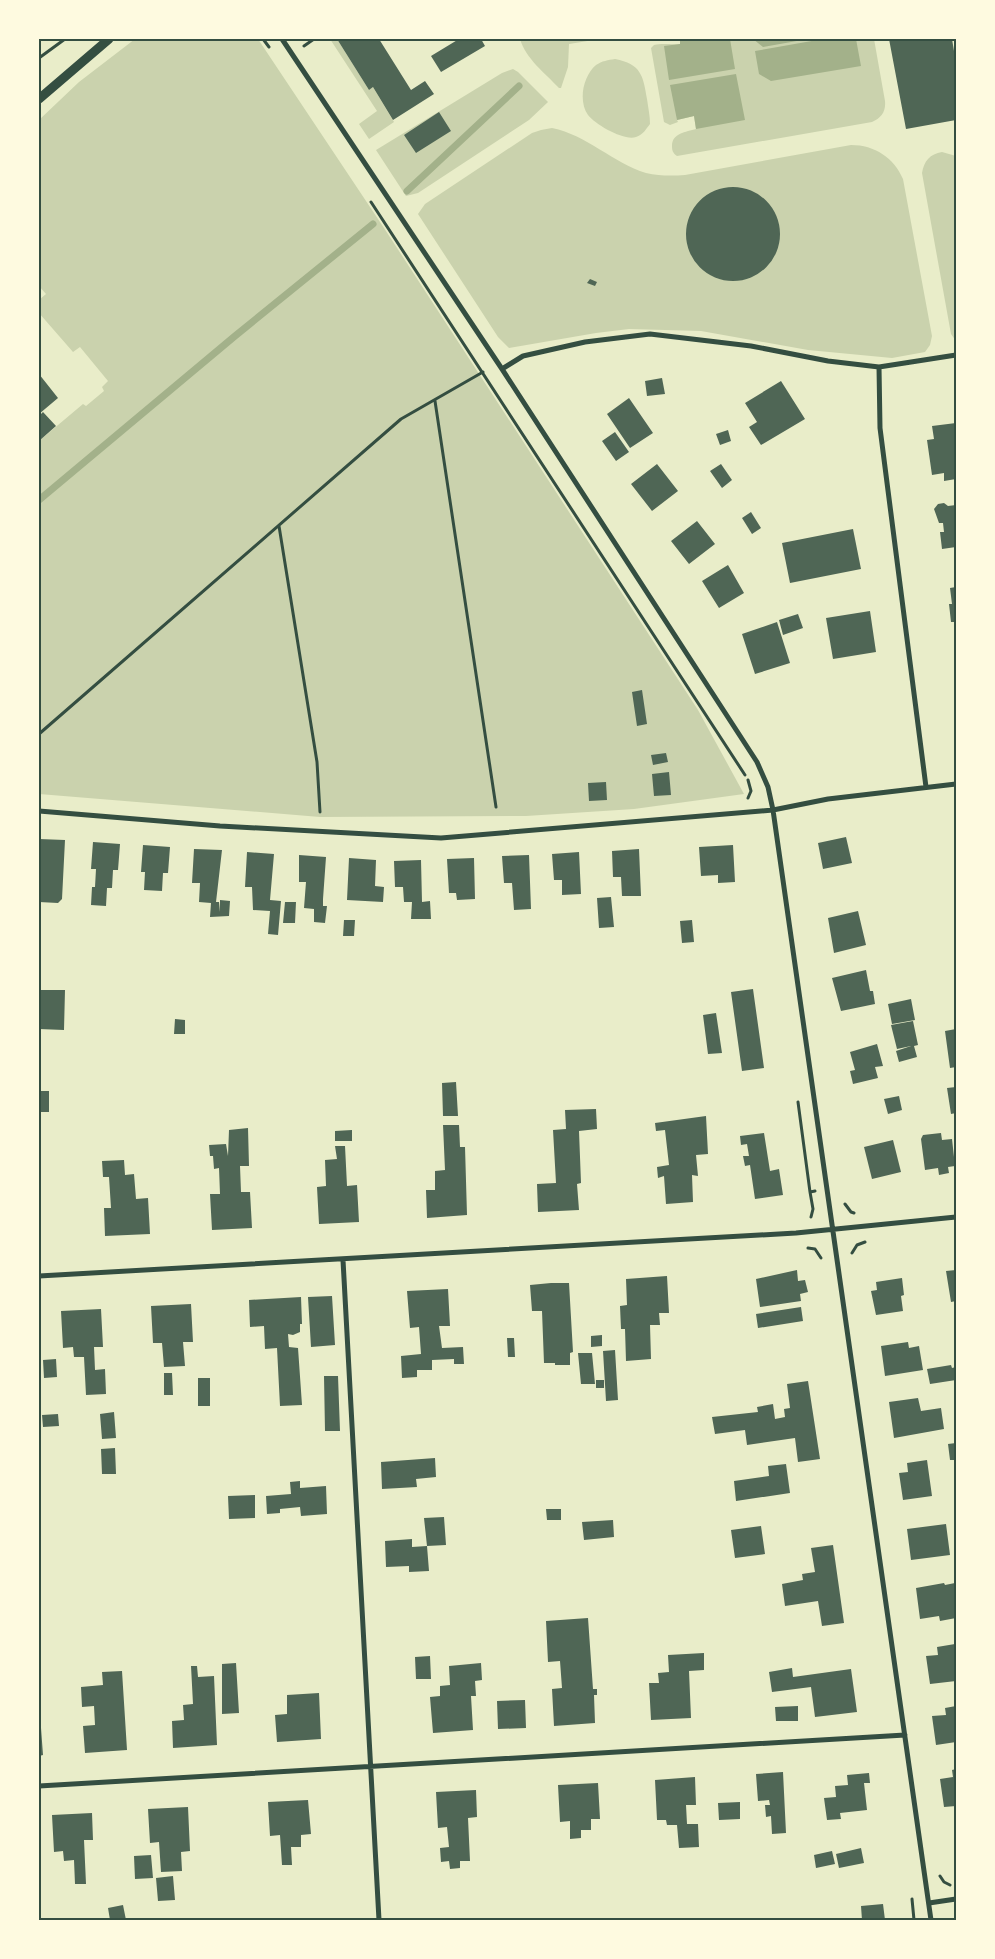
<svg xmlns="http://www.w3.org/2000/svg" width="995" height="1959" viewBox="0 0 995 1959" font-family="Barlow,sans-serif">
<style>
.green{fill:#cad2ad}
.water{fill:#a3b18a}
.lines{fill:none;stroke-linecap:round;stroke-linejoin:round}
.stream{stroke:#a3b18a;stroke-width:7}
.building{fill:#4f6655}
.path{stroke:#344e41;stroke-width:3}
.minor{stroke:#344e41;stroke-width:5}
.tertiary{stroke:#344e41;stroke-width:9}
.neatline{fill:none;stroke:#344e41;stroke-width:2}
</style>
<rect width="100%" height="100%" fill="#e9edc9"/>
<path class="green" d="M135,39H258L384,228L698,710L744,794L634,809L526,816L320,817L39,794V441L83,404L86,406L104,391L102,387L108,381L80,347L73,352L39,313V300L46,294L39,286V120L79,82Z
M330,39H337L369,90L373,87L394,122L369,139L359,124L377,111Z
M520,39H600L569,44L568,67L561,88H559C545,73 526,59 520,39Z
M680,39H874L885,101C886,112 881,118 872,122L677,156C673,153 672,151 672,146C672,133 686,132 696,129L694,116L677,120L678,122L670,125L664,122L651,48L654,45C663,43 671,45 680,44Z
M615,59C641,64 643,75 647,99C648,107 650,115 650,124C646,129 643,135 636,137C624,141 596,125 588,115C578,101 583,76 596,65C602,61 608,60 615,59Z
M513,69L518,72L548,102L529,120L418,193L406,196L376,150L502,73Z
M552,128C587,135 613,163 646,173C659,176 672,176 685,175L851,145C875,145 894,158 903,179L932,336L930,345L925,352L892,358L808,350L701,331L629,329L596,333L509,348L498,337L418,214L425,204L532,133L541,130Z
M942,152L956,156V341L951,334L922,173C924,161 930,154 942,152Z"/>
<path class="water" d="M680,39H730L735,69L669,80L664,46L680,44Z
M753,39H808L763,47Z
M823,39H856L861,66L771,81L759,74L755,51Z
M736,74L745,120L696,129L694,116L677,120L670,85Z"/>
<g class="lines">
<path class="stream" d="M407,191L519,86
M39,500L235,336L373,224"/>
</g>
<path class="building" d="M337,39H379L411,90L425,81L434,94L393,120L373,87L369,90Z
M459,39H481L485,46L441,72L431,56Z
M889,39H952L956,63V120L906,129Z
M439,112L451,131L416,153L404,135Z
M686 234a47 47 0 1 1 94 0a47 47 0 1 1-94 0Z
M590,279L597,282L595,286L587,283Z
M39,374L58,398L39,414Z
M662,378L665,394L647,396L645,381Z
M781,381L805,419L761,445L749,427L757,422L745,403Z
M629,398L653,433L630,448L607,414Z
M43,412L56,426L39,441V416Z
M956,423V479L944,481V473L932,475L927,440L934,439L932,426Z
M728,430L731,441L720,445L716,434Z
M615,432L629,452L616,461L602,441Z
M657,464L678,491L652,511L631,484Z
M721,464L732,480L722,488L710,471Z
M944,503L948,506L956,505V547L942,549L940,532H944L943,523H939L934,509L938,504Z
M751,512L761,528L752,534L742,518Z
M697,521L715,544L689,564L671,541Z
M853,529L861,569L790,583L782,543Z
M728,565L744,593L719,608L702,581Z
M956,587V622H951L949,604H952L950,588Z
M870,611L876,652L833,659L826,618Z
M798,614L803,628L783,635L779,620Z
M777,622L790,663L755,674L742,634Z
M642,690L647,724L637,726L632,692Z
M666,753L668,762L653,765L651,755Z
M669,772L671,795L654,796L652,774Z
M606,782L607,800L589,801L588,783Z
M846,837L852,863L823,869L818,843Z
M39,839L65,840L62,899L58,903L39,902Z
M93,842L120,844L118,870H113L112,888H107L106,906L91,905L92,887H95L96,869H91Z
M143,845L170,847L168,873H163L162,891L144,890L145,872H141Z
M733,845L735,882L718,883V875L701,876L699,847Z
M194,849L222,850L216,902H219L220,912V900L230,901L229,916L210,917L211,903L199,902L200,883H192Z
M639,849L641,896H622L621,877H613L612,851Z
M247,852L274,854L270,900L281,901L278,935L268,934L270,911L253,910L252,887H245Z
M579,852L581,894L562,895V880H554L552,854Z
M299,855L326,857L323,899V906H327L325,923L314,922V909L304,908L306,882H299Z
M529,855L531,909L514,910L512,883H504L502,856Z
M349,858L376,860L375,886L384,887L383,902L347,900Z
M474,858L475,899L457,900L456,893H449L447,859Z
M421,860L422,902L430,901L431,919H411L412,902H404L403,887H395L394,861Z
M611,897L614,927L599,928L597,898Z
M285,902H296L295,923H283Z
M858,911L866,945L834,953L828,918Z
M344,920H355L354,936H343Z
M692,920L694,942L682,943L680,921Z
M866,970L870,991H873L875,1004L841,1011L832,978Z
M753,989L764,1068L742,1071L731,992Z
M39,990H65L64,1030L39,1029Z
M911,999L915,1020L892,1024L888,1004Z
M716,1013L722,1053L708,1054L703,1015Z
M175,1019L185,1020V1034H174Z
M913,1021L918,1045L914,1046L917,1057L899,1062L896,1051L911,1046L897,1049L891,1025Z
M956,1029V1067L950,1068L945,1031Z
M877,1044L883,1066L875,1067L878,1078L853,1084L850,1071L855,1070L850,1052Z
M456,1082L458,1116H443L442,1083Z
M956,1087V1113L951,1114L947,1088Z
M39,1091H49V1112H39Z
M899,1096L902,1110L888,1114L884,1099Z
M596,1109L597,1129L579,1131L581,1183L577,1184L579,1210L538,1212L537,1184L556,1183L553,1130L566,1129L565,1110Z
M706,1116L708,1154L696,1155L698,1176L692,1175L693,1202L666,1204L664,1176L658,1178L657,1167L669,1165L665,1130L656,1131L655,1123Z
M443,1125H459L460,1147H465L467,1215L427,1218L426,1190H435V1171L445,1170Z
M248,1128L249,1166H240L241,1192H250L252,1228L212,1230L210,1194H220L219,1168L214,1169L213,1156H210L209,1145L226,1144L228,1156L229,1130Z
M352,1130V1141H335V1131Z
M764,1133L770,1171L779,1169L783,1195L755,1199L750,1165L745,1166L743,1156H749L747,1144L741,1145L740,1136Z
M941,1133L942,1140L952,1139L955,1166L948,1167L949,1173L939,1175L938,1168L925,1170L921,1139L923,1135Z
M893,1140L901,1172L872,1179L864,1147Z
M335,1146H345L347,1186L357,1185L359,1222L319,1224L317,1187L326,1186L325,1160L337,1159Z
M124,1160L125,1175L134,1174L136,1199L148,1198L150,1234L105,1236L104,1208H111L109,1177H103L102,1161Z
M797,1270L798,1281L805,1280L808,1292L800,1294L801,1301L760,1307L756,1279Z
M956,1270V1301L951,1302L946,1271Z
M667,1276L669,1313H659L660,1325H650L651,1359L626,1361L625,1329H621L620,1306L627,1305L626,1279Z
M902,1278L904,1295L901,1296L903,1311L876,1315L871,1291L877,1290L876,1282Z
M551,1283H569L573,1352L570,1353V1365H555V1363H544L542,1311H532L530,1285Z
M448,1289L450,1326H439L442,1348L463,1347L464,1364H454V1359L432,1360V1370H417V1377L402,1378L401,1356L421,1354L419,1327L410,1328L407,1291Z
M332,1296L335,1345L311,1347L308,1297Z
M301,1297L302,1324H300V1332L293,1335L288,1334L289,1347L298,1348L302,1405L280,1406L277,1348L265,1349L264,1326L250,1327L249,1300Z
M191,1304L193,1342H183L185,1366L164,1367L162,1343H153L151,1306Z
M801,1307L803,1321L758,1328L756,1314Z
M101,1309L103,1347H94L95,1370L105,1369L106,1394L86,1395L84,1357H74L73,1347L63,1348L61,1311Z
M602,1335V1346L591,1347V1336Z
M507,1338H514L515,1357H508Z
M908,1342L909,1348L919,1346L923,1370L885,1376L881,1346Z
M615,1350L618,1400L606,1401L603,1351Z
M578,1353H592L595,1384H581Z
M56,1359L57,1377L44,1378L43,1360Z
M951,1365L952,1368L956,1367V1380L930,1384L927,1369Z
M164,1373H172L173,1395H164Z
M324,1376H338L340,1431H325Z
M198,1378H210V1406H198Z
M596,1380H604V1388H596Z
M808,1381L820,1459L798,1462L795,1438L747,1445L745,1430L715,1434L712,1417L758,1412L757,1407L773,1404L775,1419L785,1417L784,1409L790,1408L787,1384Z
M918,1398L921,1411L941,1408L944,1429L894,1438L889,1402Z
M114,1412L116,1438L102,1439L100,1414Z
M58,1414L59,1426L43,1427L42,1415Z
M956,1443V1460H950L948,1444Z
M115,1448L116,1474H102L101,1449Z
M435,1458L436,1477L416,1479L417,1487L382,1489L381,1462Z
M927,1460L932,1496L903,1500L899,1473L908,1472L907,1463Z
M786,1464L790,1493L736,1501L734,1481L769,1476L768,1466Z
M300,1481V1488L326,1486L327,1514L301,1516L300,1507L280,1509V1513L267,1514L266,1496L291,1494L290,1482Z
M255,1495V1518L229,1519L228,1496Z
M546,1509H561V1520H547Z
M444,1517L446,1545L427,1546L424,1518Z
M613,1520L614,1537L584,1540L582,1522Z
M946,1524L950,1555L911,1560L907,1529Z
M761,1526L765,1554L735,1558L731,1530Z
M412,1539V1547L427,1546L429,1571L409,1572V1566L386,1567L385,1541Z
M833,1545L844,1623L822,1626L818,1601L785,1606L782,1584L803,1580L802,1574L815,1572L811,1548Z
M944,1583L945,1585L955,1583L956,1618L940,1621L939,1616L920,1619L916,1588Z
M588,1618L593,1689H597V1695H594L595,1723L554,1726L552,1689L562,1688L560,1661L548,1662L546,1621Z
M955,1644L956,1650V1681L930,1684L926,1656L938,1655L937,1647Z
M704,1653V1670L689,1671L691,1718L651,1720L649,1683H659L658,1673L669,1672L668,1655Z
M430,1656L431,1679H416L415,1657Z
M236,1663L239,1713L222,1714V1664Z
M481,1663L482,1680L475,1681L476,1696H471L473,1730L433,1733L430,1697L440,1696V1686L450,1685L449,1666Z
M191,1666H197L198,1677L214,1676L217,1745L173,1748L172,1721L184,1720L183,1705L193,1704Z
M792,1668L793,1677L851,1669L857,1712L815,1717L811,1687L772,1692L769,1672Z
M122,1671L127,1750L85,1753L83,1726L95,1725L94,1706L82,1707L81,1687L103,1685L102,1672Z
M319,1693L321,1739L277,1742L275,1715L287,1714V1695Z
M525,1700L526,1728L498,1729L497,1701Z
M798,1706V1721H776L775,1707Z
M956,1706V1742L936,1745L932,1716L946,1715L945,1708Z
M41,1728L43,1755L39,1756V1729Z
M956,1769V1806L944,1807L940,1779L953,1777L952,1770Z
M783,1772L786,1833L772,1834L771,1816L766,1817L765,1805H770L769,1800L758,1801L756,1774Z
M869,1773L870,1783H864L867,1810L840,1813L841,1819L827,1820L824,1798L836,1797L835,1786L848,1785L847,1775Z
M695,1777L696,1805H686L687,1824H698L699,1847L679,1848L677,1825H667L666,1820H657L655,1780Z
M598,1783L600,1819H591V1830H581V1838L570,1839V1821L560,1822L558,1785Z
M476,1790L477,1817L468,1818L470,1861H460V1868L450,1869L449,1861L441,1862L440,1848L449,1847L447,1827L438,1828L436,1792Z
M308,1800L311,1834L301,1835V1847H291L292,1865H282L280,1835L270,1836L268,1802Z
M740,1802V1819L719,1820L718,1803Z
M188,1807L190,1851L181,1852L182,1871L161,1872L159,1842L150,1843L148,1809Z
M92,1813L93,1840H84L86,1884H75L74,1860L64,1861L63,1851L54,1852L52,1815Z
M861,1848L864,1863L839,1868L836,1854Z
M832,1851L835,1864L816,1868L814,1855Z
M151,1855L153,1878L135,1879L134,1856Z
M173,1876L175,1900L158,1901L156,1878Z
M883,1904L885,1920H862L861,1906Z
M123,1905L126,1920H110L108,1908Z"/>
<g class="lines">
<path class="path" d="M263,39L269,47
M304,46L314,39
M39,58L65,39
M371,202L745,775
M435,401L496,807
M279,526L317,762L320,812
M39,734L401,419L483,372
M748,780L751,791L748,798
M798,1102L810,1192
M845,1204L851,1212L854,1213
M811,1217L813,1209L810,1192L815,1191
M808,1248L815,1249L821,1258
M852,1253L857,1245L865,1242
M940,1876L944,1882L950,1885
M912,1899L914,1920"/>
<path class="minor" d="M282,39L502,369L757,762L768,787L773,810L931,1920
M879,367L880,428L926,787
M502,369L523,356L585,342L650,334L751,346L828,361L879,367L956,355
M39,811L220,826L441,838L773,810L828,799L956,784
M343,1260L379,1920
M39,1276L796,1233L956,1217
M39,1786L905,1735
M929,1903L956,1899"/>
<path class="tertiary" d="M39,99L109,39"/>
</g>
<rect width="995" height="1959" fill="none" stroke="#fefae0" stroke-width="80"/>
<rect x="40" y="40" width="915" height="1879" class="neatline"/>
</svg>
